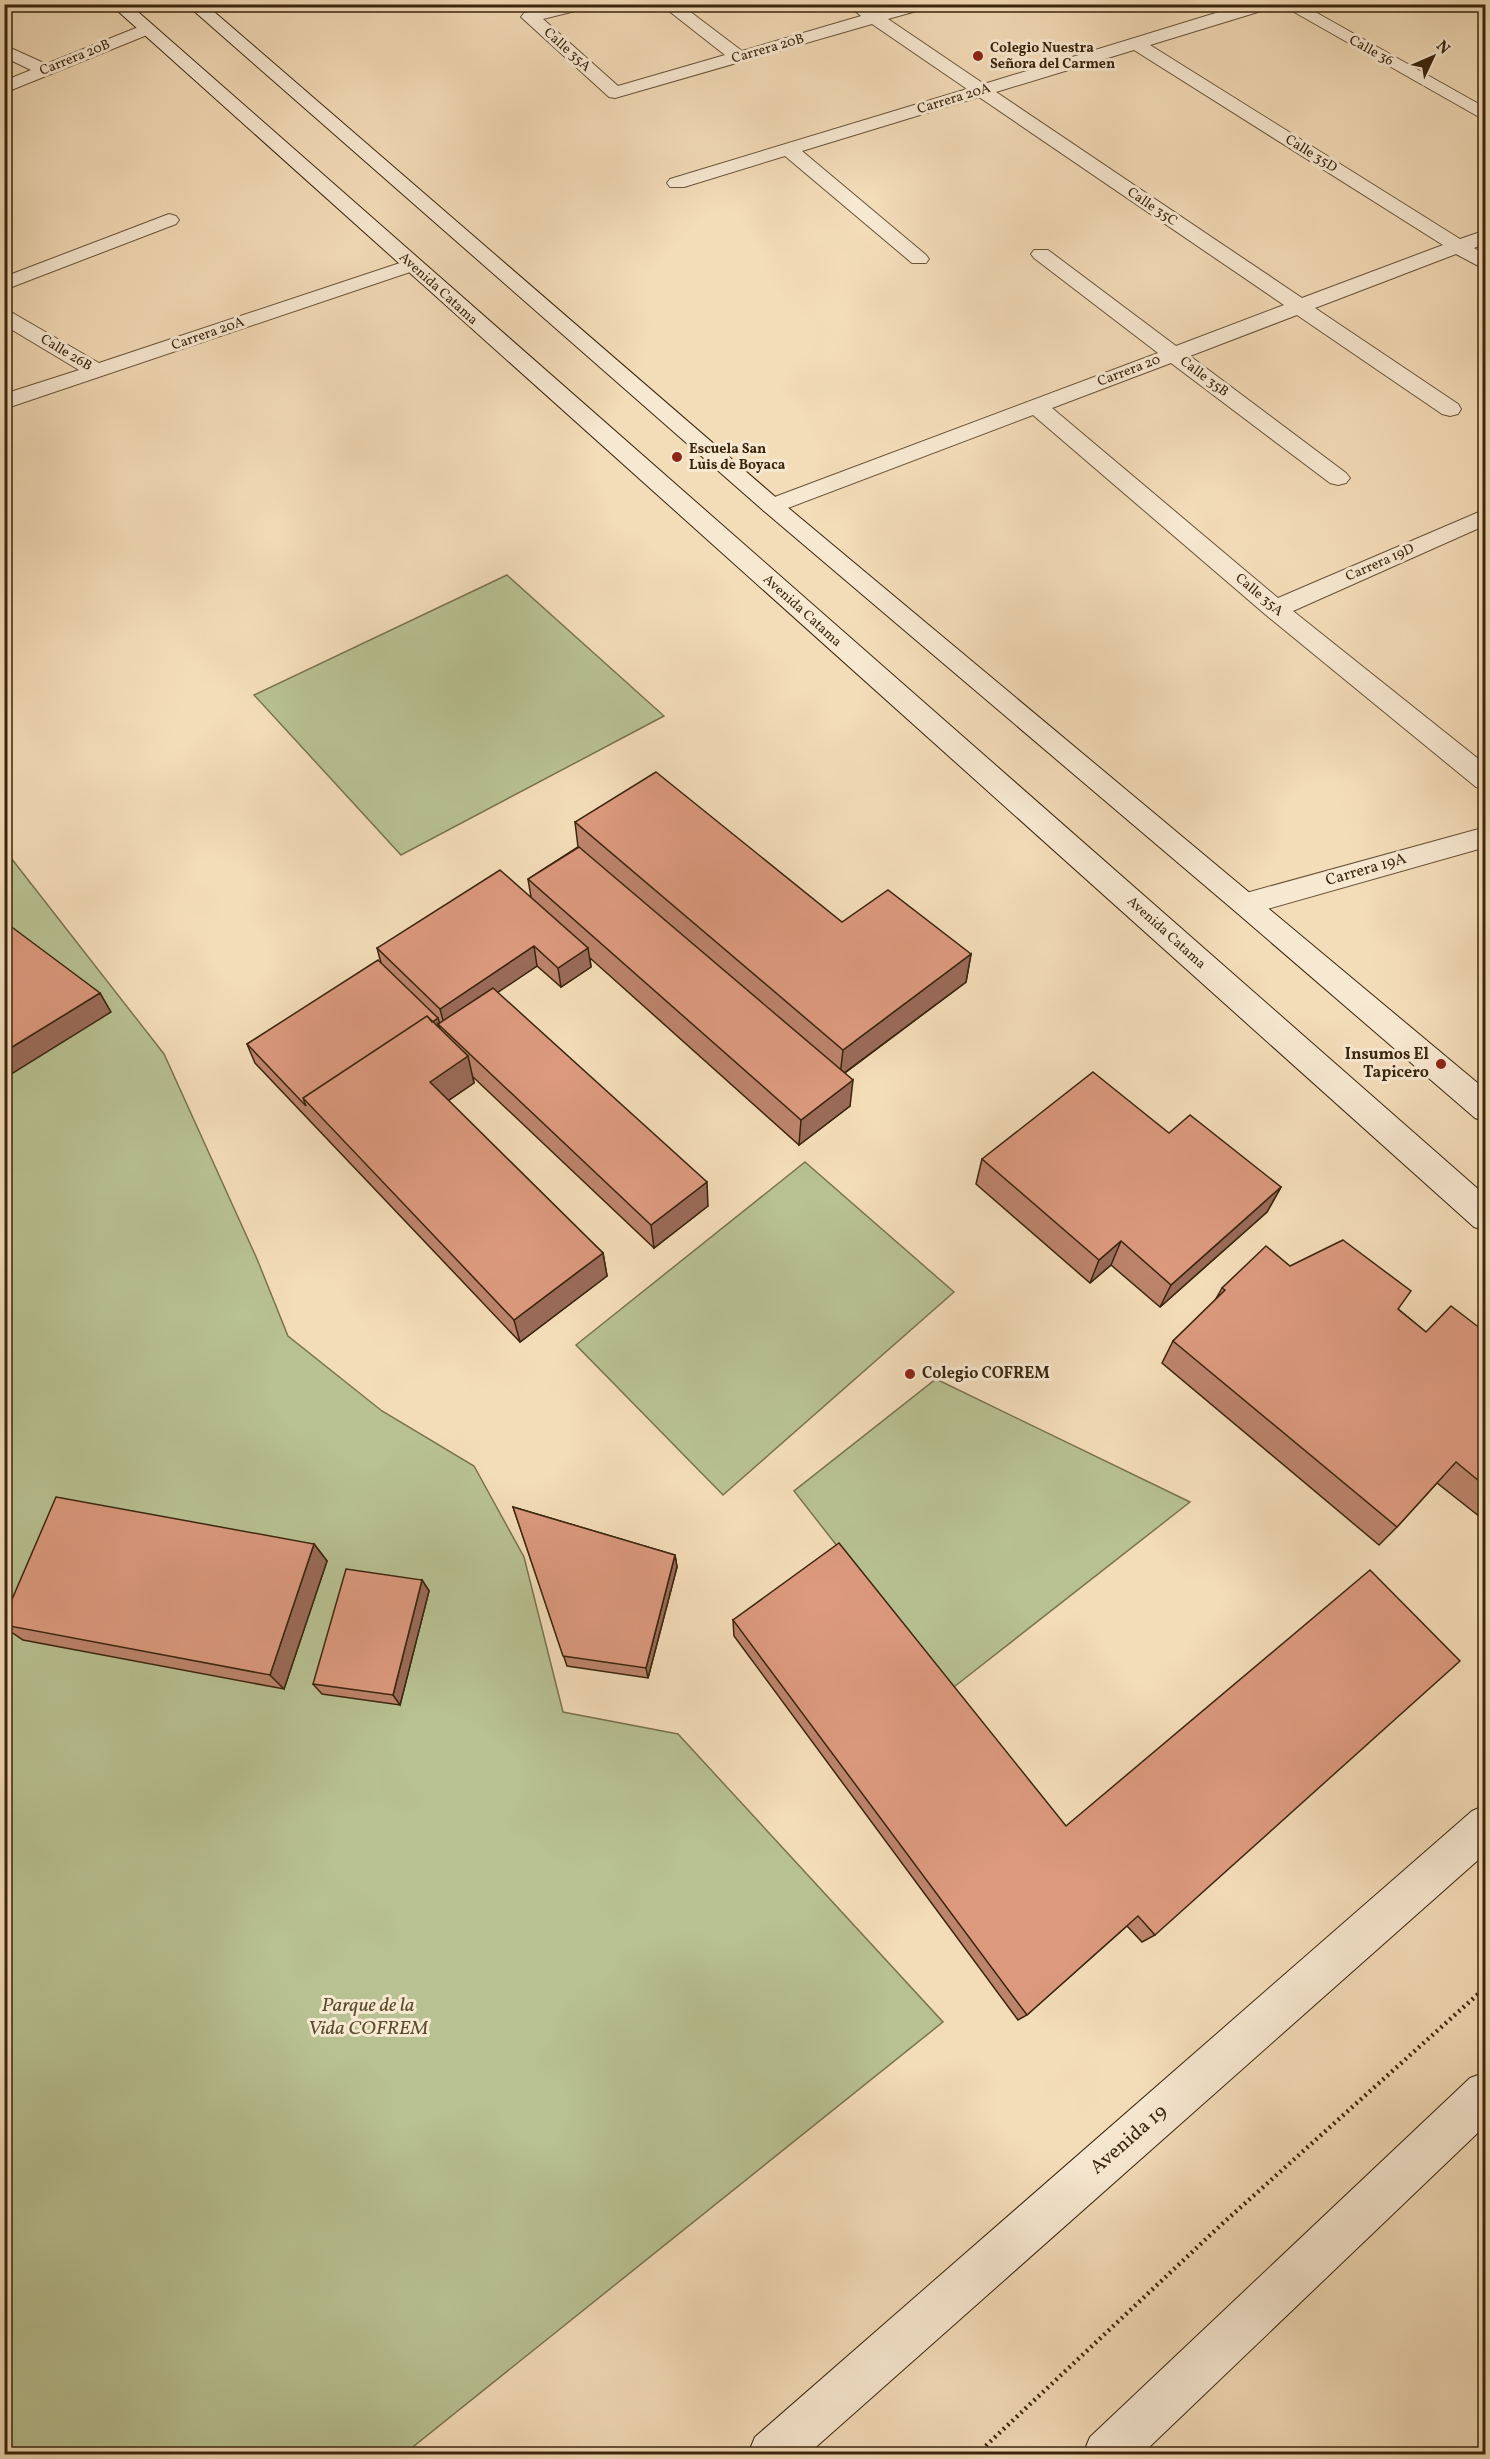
<svg xmlns="http://www.w3.org/2000/svg" width="1490" height="2459" viewBox="0 0 1490 2459" font-family="Vollkorn,serif">
<style>
.green{fill:#b8c192;stroke:#797350;stroke-width:1.5}
.lines{fill:none;stroke-linecap:round;stroke-linejoin:round}
.street-casing{stroke:#685338;stroke-width:2}
.secondary-casing{stroke:#3a250d;stroke-width:2}
.path{stroke:#3a250d;stroke-width:4.5;stroke-dasharray:2 4;stroke-linecap:butt}
.street{fill:#f7e8d1;fill-rule:evenodd}
.secondary{fill:#f7e8d1;fill-rule:evenodd}
.wall{fill:#bd846c;stroke:#3a250d;stroke-width:1.5}
.shaded-wall{fill:#9a6b58;stroke:#3a250d;stroke-width:1.5}
.building{fill:#dc997e;stroke:#3a250d;stroke-width:1.5}
.poi-dot{fill:#8f2418;stroke:#f7e8d1;stroke-width:2}
.labels{text-anchor:middle;dominant-baseline:central;stroke-width:6;stroke-linejoin:round;paint-order:stroke}
.far-poi-label{font-size:14px;font-weight:bold;fill:#3a250d;stroke:#f7e8d1;text-anchor:start}
.far-street-label{font-size:14px;fill:#3a250d;stroke:#f7e8d1}
.street-label{font-size:16px;fill:#3a250d;stroke:#f7e8d1}
.poi-label{font-size:16px;font-weight:bold;fill:#3a250d;stroke:#f7e8d1;text-anchor:end}
.near-park-label{font-size:20px;font-style:italic;fill:#5a4c2e;stroke:#f7e8d1}
.near-street-label{font-size:20px;fill:#3a250d;stroke:#f7e8d1}
</style>
<rect width="100%" height="100%" fill="#f3dcb8"/>
<filter id="stains"><feTurbulence type="fractalNoise" baseFrequency=".00333" numOctaves="4"/><feColorMatrix values="0 0 0 0 .2 0 0 0 0 .09 0 0 0 0 .02 0 0 0 .5 -.17"/></filter>
<radialGradient id="worn" r=".72"><stop offset=".6" stop-color="#630" stop-opacity="0"/><stop offset="1" stop-color="#630" stop-opacity=".3"/></radialGradient>
<path class="green" d="M507,575L664,716L401,855L254,695Z
M4,849L164,1054L257,1259L288,1336L382,1411L474,1466L524,1557L563,1712L678,1734L943,2022L404,2454H5Z
M805,1162L954,1292L723,1495L576,1345Z
M936,1379L1190,1502L950,1690L794,1491Z"/>
<g class="lines">
<g class="street-casing">
<path id="street" d="M360,4H390C384,12 366,12 360,4Z
M559,4H589L587,8L543,19L618,86L725,55L660,4H680L742,51L861,16L847,4H867L877,11L901,4H929L927,8L888,19L984,84L1245,4H1273L1271,8L1150,45L1460,239L1486,230V243L1474,248L1486,255V270L1456,254L1315,308L1458,404L1461,409L1458,414L1450,416L1442,414L1297,315L1190,356L1346,473L1350,478L1346,483L1338,485L1330,483L1171,363L1052,408L1278,598L1486,509V525L1293,611L1486,765V789L1476,787L1266,615L1033,415L780,511L772,513L764,511L760,506L764,501L1158,353L1034,258L1031,254L1034,250H1048L1176,346L1284,305L979,97L802,151L926,255L929,259L926,263H912L785,156L684,187H670L667,183L670,179L967,89L872,24L615,98L609,97L521,17L524,13ZM1134,50L1443,245L1302,298L996,92Z
M1280,4H1301L1486,108V121Z
M146,24L152,25L155,29L152,33L4,93V81L31,70L4,57V45L46,64Z
M169,214L176,216L179,220L176,224L4,290V277Z
M412,259L419,261L422,265L419,269L4,409V394L79,370L4,325V310L11,312L99,363Z
M1486,827V847L1246,915L1236,912L1232,904L1236,896L1246,893Z"/>
</g>
<g class="secondary-casing">
<path id="secondary" d="M110,4H129L1486,1196V1231L1474,1227Z
M186,4H205L780,501L1486,1090V1122L1475,1118L1236,912L764,511Z
M1486,1805V1853L808,2454H748L755,2437L1472,1811Z
M1486,2072V2125L1142,2454H1083L1090,2437L1470,2078Z"/>
</g>
<path class="path" d="M977,2454L1222,2224L1486,1987"/>
<use href="#street" class="street"/>
<use href="#secondary" class="secondary"/>
</g>
<path class="wall" d="M575,822L842,922L971,954L966,982L845,1073L850,1106L799,1145L590,958L591,967L561,987L537,966L497,992L708,1206L654,1248L473,1077L474,1083L448,1101L603,1253L607,1276L520,1342L255,1063L247,1044L381,963L377,948L531,897L528,879L578,847Z
M1169,1133L1281,1187L1267,1212L1160,1307L1111,1265L1090,1283L976,1184L982,1159Z
M1290,1266L1398,1309L1426,1332H1485V1519L1484,1520L1437,1483L1397,1527L1379,1545L1162,1363L1173,1341L1214,1302L1222,1288Z
M513,1507L675,1555L677,1567L648,1678L567,1666Z
M314,1544L327,1561L284,1689L23,1640L4,1627V1618Z
M422,1580L429,1591L400,1705L322,1694L313,1684Z
M733,1620L1066,1826L1155,1935L1142,1942L1127,1926L1027,2015L1018,2020L734,1636Z"/>
<path class="shaded-wall" d="M534,946L537,966L445,1028L440,1009Z
M588,948L591,967L561,987L558,968Z
M971,954L966,982L840,1076L843,1050Z
M100,993L111,1012L5,1078L4,1052Z
M438,1018L441,1027L438,1024L442,1038L308,1104Z
M468,1056L474,1083L437,1108L430,1082Z
M853,1080L850,1106L799,1145L801,1120Z
M707,1182L708,1206L654,1248L651,1225Z
M1281,1187L1267,1212L1160,1307L1171,1285Z
M1121,1241L1111,1265L1090,1283L1099,1260Z
M603,1253L607,1276L520,1342L514,1320Z
M314,1544L327,1561L284,1689L270,1675Z
M675,1555L677,1567L648,1678L646,1668Z
M422,1580L429,1591L400,1705L393,1695Z"/>
<path class="building" d="M656,772L842,922L888,890L971,954L843,1050L575,822Z
M579,847L853,1080L801,1120L528,879Z
M500,870L588,948L558,968L534,946L440,1009L377,948Z
M5,922L100,993L4,1052V923Z
M378,960L438,1018L432,1022L427,1016L303,1098L306,1106L247,1044Z
M493,988L707,1182L651,1225L438,1024Z
M427,1016L468,1056L430,1082L603,1253L514,1320L303,1098Z
M1093,1072L1169,1133L1190,1115L1281,1187L1171,1285L1121,1241L1099,1260L982,1159Z
M1343,1240L1411,1291L1398,1309L1426,1332L1451,1306L1485,1332V1486L1456,1462L1397,1527L1173,1341L1225,1290L1222,1288L1266,1246L1290,1266Z
M56,1497L314,1544L270,1675L4,1625V1618Z
M513,1507L675,1555L646,1668L563,1656Z
M839,1543L1066,1826L1370,1570L1460,1661L1155,1935L1138,1916L1027,2015L733,1620Z
M346,1569L422,1580L393,1695L313,1684Z"/>
<g class="poi-dot">
<circle cx="978" cy="56" r="6"/>
<circle cx="677" cy="457" r="6"/>
<circle cx="1441" cy="1064" r="6"/>
<circle cx="910" cy="1374" r="6"/>
</g>
<g class="labels">
<g class="far-poi-label">
<text x="990" y="48">Colegio Nuestra<tspan x="990" dy="16">Señora del Carmen</tspan></text>
<text x="689" y="449">Escuela San<tspan x="689" dy="16">Luis de Boyaca</tspan></text>
</g>
<g class="far-street-label">
<text transform="translate(768 49) rotate(-16)">Carrera 20B</text>
<text transform="translate(567 50) rotate(42)">Calle 35A</text>
<text transform="translate(1371 51) rotate(29)">Calle 36</text>
<text transform="translate(75 58) rotate(-22)">Carrera 20B</text>
<text transform="translate(954 99) rotate(-17)">Carrera 20A</text>
<text transform="translate(1311 154) rotate(32)">Calle 35D</text>
<text transform="translate(1152 207) rotate(34)">Calle 35C</text>
<text transform="translate(438 289) rotate(42)">Avenida Catama</text>
<text transform="translate(208 334) rotate(-19)">Carrera 20A</text>
<text transform="translate(66 353) rotate(31)">Calle 26B</text>
<text transform="translate(1129 371) rotate(-21)">Carrera 20</text>
<text transform="translate(1204 377) rotate(37)">Calle 35B</text>
<text transform="translate(1380 563) rotate(-24)">Carrera 19D</text>
<text transform="translate(1259 595) rotate(40)">Calle 35A</text>
<text transform="translate(802 611) rotate(42)">Avenida Catama</text>
<text transform="translate(1166 933) rotate(42)">Avenida Catama</text>
</g>
<g class="street-label">
<text transform="translate(1366 870) rotate(-16)">Carrera 19A</text>
</g>
<g class="poi-label">
<text x="1429" y="1055">Insumos El<tspan x="1429" dy="18">Tapicero</tspan></text>
<text x="922" y="1374" text-anchor="start">Colegio COFREM</text>
</g>
<g class="near-park-label">
<text x="368" y="2006">Parque de la<tspan x="368" dy="23">Vida COFREM</tspan></text>
</g>
<g class="near-street-label">
<text transform="translate(1129 2140) rotate(-41)">Avenida 19</text>
</g>
</g>
<rect width="1490" height="2459" fill="none" stroke="#f3dcb8" stroke-width="24"/>
<rect x="6" y="6" width="1478" height="2447" fill="none" stroke="#3a250d" stroke-width="3"/>
<rect x="12" y="12" width="1466" height="2435" fill="none" stroke="#3a250d" stroke-width="1.5"/>
<g transform="translate(1433 57) rotate(46)" stroke="#f7e8d1" stroke-width="4.5" paint-order="stroke">
<path d="M0-4.5L10 22L0 15L-10 22Z" fill="#3a250d"/>
<text y="-9" font-size="16" font-weight="bold" text-anchor="middle" fill="#3a250d">N</text>
</g>
<rect width="100%" height="100%" filter="url(#stains)"/>
<rect width="100%" height="100%" fill="url(#worn)"/>
</svg>
